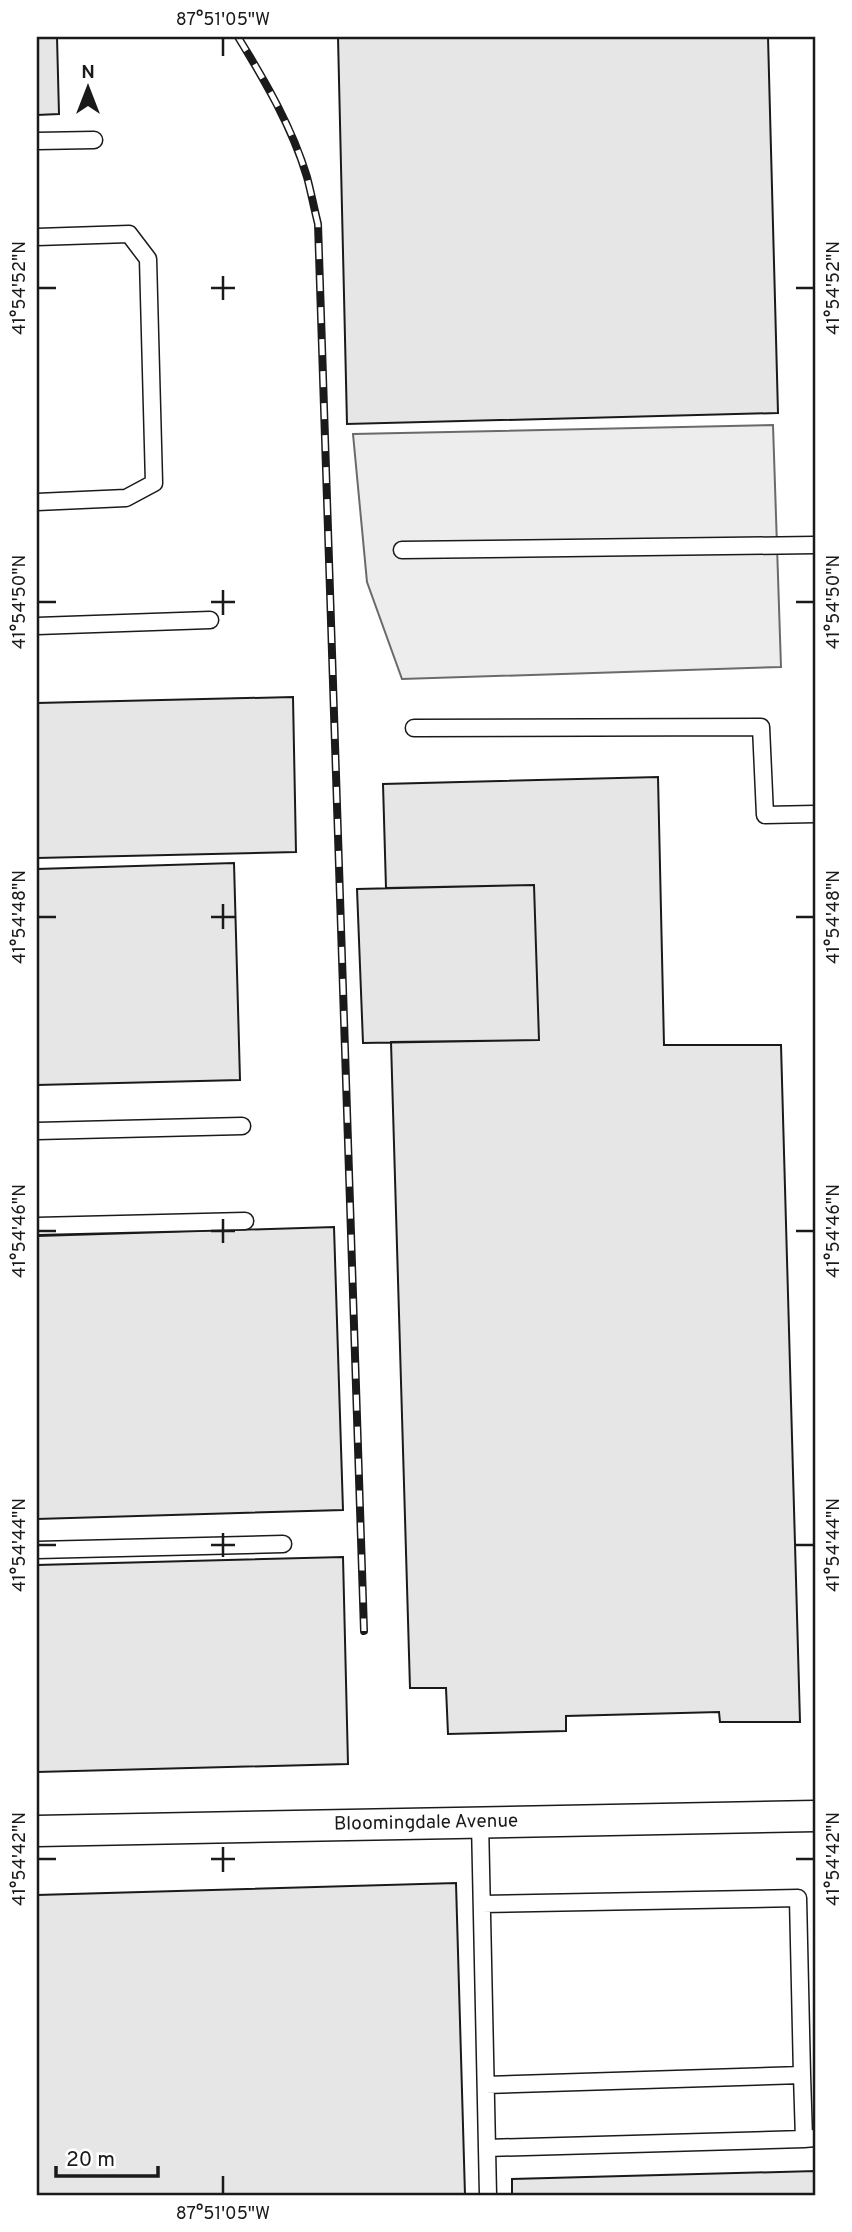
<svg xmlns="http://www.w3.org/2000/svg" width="852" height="2232" viewBox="0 0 852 2232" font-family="Overpass,sans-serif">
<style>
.parking{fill:#ededed;stroke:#6a6a6a;stroke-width:2}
.building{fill:#e6e6e6;stroke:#1a1a1a;stroke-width:2}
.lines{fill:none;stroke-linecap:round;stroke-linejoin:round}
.service-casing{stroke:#1a1a1a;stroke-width:19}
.minor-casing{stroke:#1a1a1a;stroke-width:33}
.service{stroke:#fff;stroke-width:16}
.minor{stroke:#fff;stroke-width:30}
.rail-casing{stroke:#1a1a1a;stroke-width:8}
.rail{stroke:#fff;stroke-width:5;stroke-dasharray:16;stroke-linecap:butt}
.ticks{fill:none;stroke:#1a1a1a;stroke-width:2.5}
.labels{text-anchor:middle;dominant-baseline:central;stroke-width:5;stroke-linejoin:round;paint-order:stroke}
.street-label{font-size:19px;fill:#1a1a1a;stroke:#fff}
.neatline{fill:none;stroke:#1a1a1a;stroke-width:2.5}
.ticks-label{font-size:18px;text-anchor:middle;fill:#1a1a1a}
</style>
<rect width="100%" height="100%" fill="#fff"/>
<path class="parking" d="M773,425L781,667L402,679L367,582L353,434Z"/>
<path class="building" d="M37,37H57L59,114L37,115Z
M338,37H768L778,413L347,424Z
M293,697L296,852L37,858V703Z
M658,777L664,1045H781L800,1722H720L719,1712L566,1716V1731L448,1734L446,1688H410L391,1042L539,1040L534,885L386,888L383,784Z
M234,863L240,1080L37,1085V869Z
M534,885L539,1040L363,1043L357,889Z
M334,1227L343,1510L37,1519V1236Z
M343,1557L348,1764L37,1772V1565Z
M456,1883L465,2195H37V1895Z
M815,2171V2195H512V2179Z"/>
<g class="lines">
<g class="service-casing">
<path id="service" d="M37,141L94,140
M37,237L129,234L148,259L154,483L126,498L37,502
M402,550L815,545
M37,626L210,620
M414,728L761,727L765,815L815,814
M37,1131L242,1126
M37,1226L245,1221
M37,1550L283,1544
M480,1822L488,2195
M482,1904L798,1898L802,2075L486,2085
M802,2075L804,2139L815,2138
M487,2148L804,2139"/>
</g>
<g class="minor-casing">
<path id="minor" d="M37,1831L815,1816"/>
</g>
<use href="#service" class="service"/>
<use href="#minor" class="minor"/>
<g class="rail-casing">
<path id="rail" d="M238,37C265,81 292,127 307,177C311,192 314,208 318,224L364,1631"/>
</g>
<use href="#rail" class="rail"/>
</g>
<path class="ticks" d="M223,38V56M223,276V300M38,288H56M211,288H235M796,288H814M223,590V615M38,602H56M211,602H235M796,602H814M223,904V929M38,917H56M211,917H235M796,917H814M223,1219V1243M38,1231H56M211,1231H235M796,1231H814M223,1533V1557M38,1545H56M211,1545H235M796,1545H814M223,1847V1872M38,1859H56M211,1859H235M796,1859H814M223,2176V2194"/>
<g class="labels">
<g class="street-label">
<text transform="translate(426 1823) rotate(-1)">Bloomingdale Avenue</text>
</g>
</g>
<rect width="852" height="2232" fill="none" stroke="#ffffff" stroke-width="77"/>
<g transform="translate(88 88)" stroke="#ffffff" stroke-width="5" paint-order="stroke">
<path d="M0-5L12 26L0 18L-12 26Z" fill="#1a1a1a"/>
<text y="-10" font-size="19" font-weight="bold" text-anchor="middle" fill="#1a1a1a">N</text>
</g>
<path d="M56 2166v10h102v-10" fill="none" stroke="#1a1a1a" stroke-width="3.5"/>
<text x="66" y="2166" font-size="21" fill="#1a1a1a" stroke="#ffffff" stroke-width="5" paint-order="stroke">20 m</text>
<rect x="38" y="38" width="776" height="2156" class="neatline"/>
<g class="ticks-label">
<text x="223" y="25">87°51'05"W</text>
<text transform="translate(19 288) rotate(-90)" y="6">41°54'52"N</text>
<text transform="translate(833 288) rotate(-90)" y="6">41°54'52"N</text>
<text transform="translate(19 602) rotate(-90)" y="6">41°54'50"N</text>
<text transform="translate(833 602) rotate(-90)" y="6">41°54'50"N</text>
<text transform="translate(19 917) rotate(-90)" y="6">41°54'48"N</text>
<text transform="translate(833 917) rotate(-90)" y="6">41°54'48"N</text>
<text transform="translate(19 1231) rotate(-90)" y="6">41°54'46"N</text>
<text transform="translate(833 1231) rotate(-90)" y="6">41°54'46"N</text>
<text transform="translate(19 1545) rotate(-90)" y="6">41°54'44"N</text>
<text transform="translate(833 1545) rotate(-90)" y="6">41°54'44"N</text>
<text transform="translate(19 1859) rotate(-90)" y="6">41°54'42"N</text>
<text transform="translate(833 1859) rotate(-90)" y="6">41°54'42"N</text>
<text x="223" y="2219">87°51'05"W</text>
</g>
</svg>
